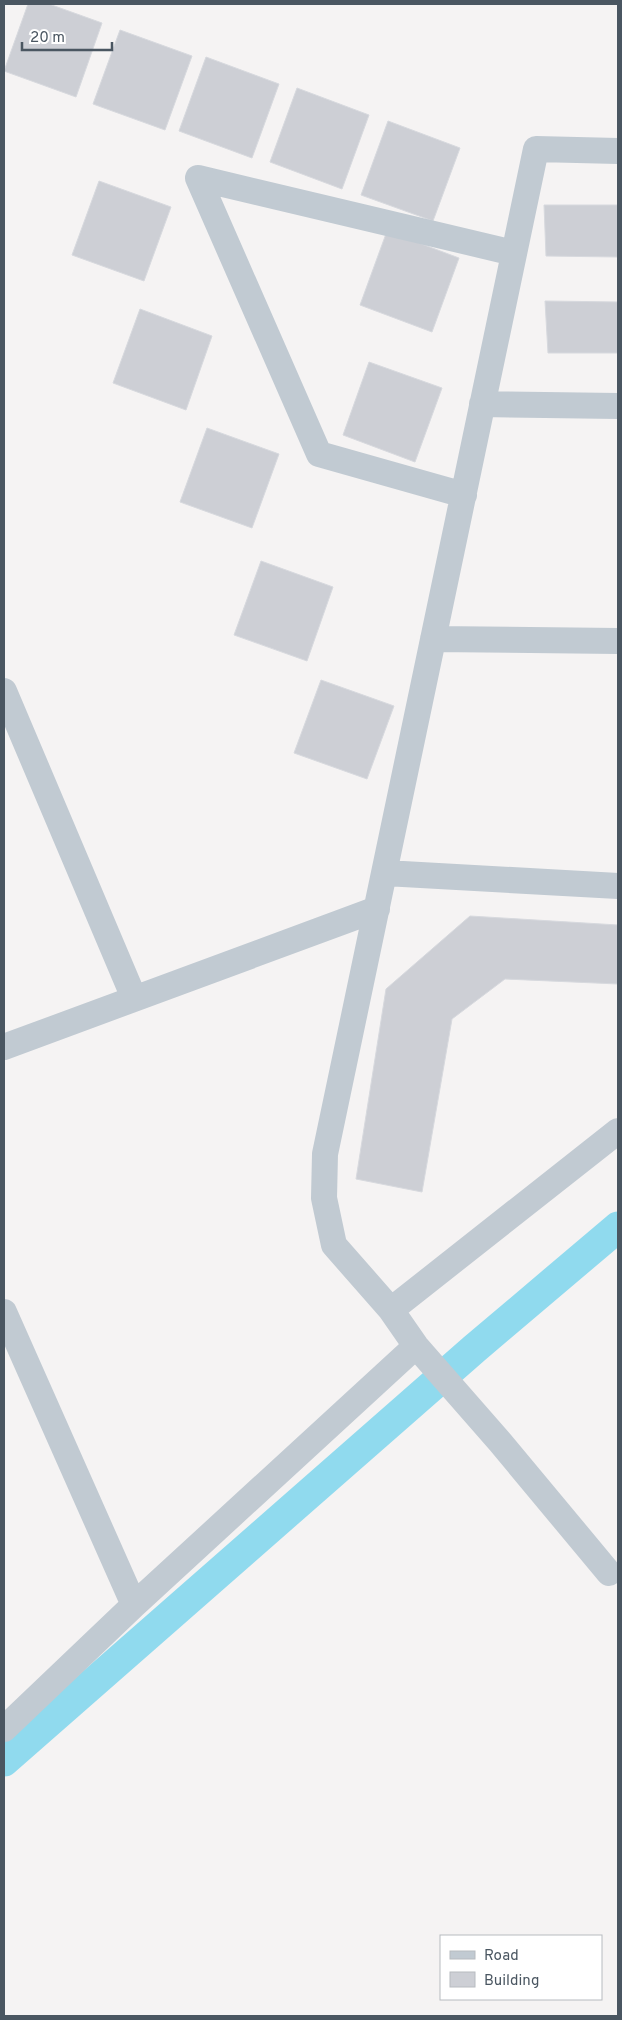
<svg xmlns="http://www.w3.org/2000/svg" width="622" height="2020" viewBox="0 0 622 2020" font-family="Overpass,sans-serif">
<style>
.lines{fill:none;stroke-linecap:round;stroke-linejoin:round}
.canal{stroke:#90daee;stroke-width:31}
.building{fill:#cdcfd5;stroke:#d7d9de}
.street{stroke:#c1cad2;stroke-width:26}
</style>
<rect width="100%" height="100%" fill="#f5f3f3"/>
<g class="lines">
<path class="canal" d="M4,1761L474,1349L618,1227"/>
</g>
<path class="building" d="M28,4H49L102,23L76,97L4,71Z
M120,30L192,56L165,130L93,104Z
M206,57L279,84L252,158L179,131Z
M297,88L369,115L342,189L270,162Z
M388,121L460,148L433,221L361,195Z
M99,181L171,207L144,281L72,255Z
M544,205H618V257L546,256Z
M387,231L459,258L432,332L360,305Z
M545,301L618,302V353H548Z
M140,309L212,336L186,410L113,383Z
M369,362L442,388L415,462L343,435Z
M207,428L279,454L252,528L180,502Z
M261,561L333,587L307,661L234,635Z
M321,680L394,706L367,779L294,753Z
M470,916L618,925V984L505,979L452,1019L422,1192L356,1179L386,989Z"/>
<g class="lines">
<path class="street" d="M482,404L618,406
M464,495L319,454L198,178L514,253
M433,639L618,641
M4,691L134,998
M385,873L618,886
M4,1047L377,909
M391,1310L618,1131
M4,1312L134,1605
M609,1573L500,1442L416,1346L391,1310L334,1245L324,1198L325,1154L536,149L618,151
M4,1729L134,1605L416,1346"/>
</g>
<rect width="622" height="2020" fill="none" stroke="#4a5661" stroke-width="10"/>
<rect x="440" y="1935" width="162" height="65" fill="#ffffff" stroke="#b7bbc0"/>
<rect x="450" y="1951" width="25" height="8" fill="#c1cad2" stroke="#b7bbc0"/>
<text x="484" y="1960" font-size="15" fill="#4a5661">Road</text>
<rect x="450" y="1972" width="25" height="15" fill="#cdcfd5" stroke="#b7bbc0"/>
<text x="484" y="1985" font-size="15" fill="#4a5661">Building</text>
<path d="M22 42v8h90v-8" fill="none" stroke="#4a5661" stroke-width="2.5"/>
<text x="30" y="42" font-size="15" fill="#4a5661" stroke="#ffffff" stroke-width="4" paint-order="stroke">20 m</text>
</svg>
